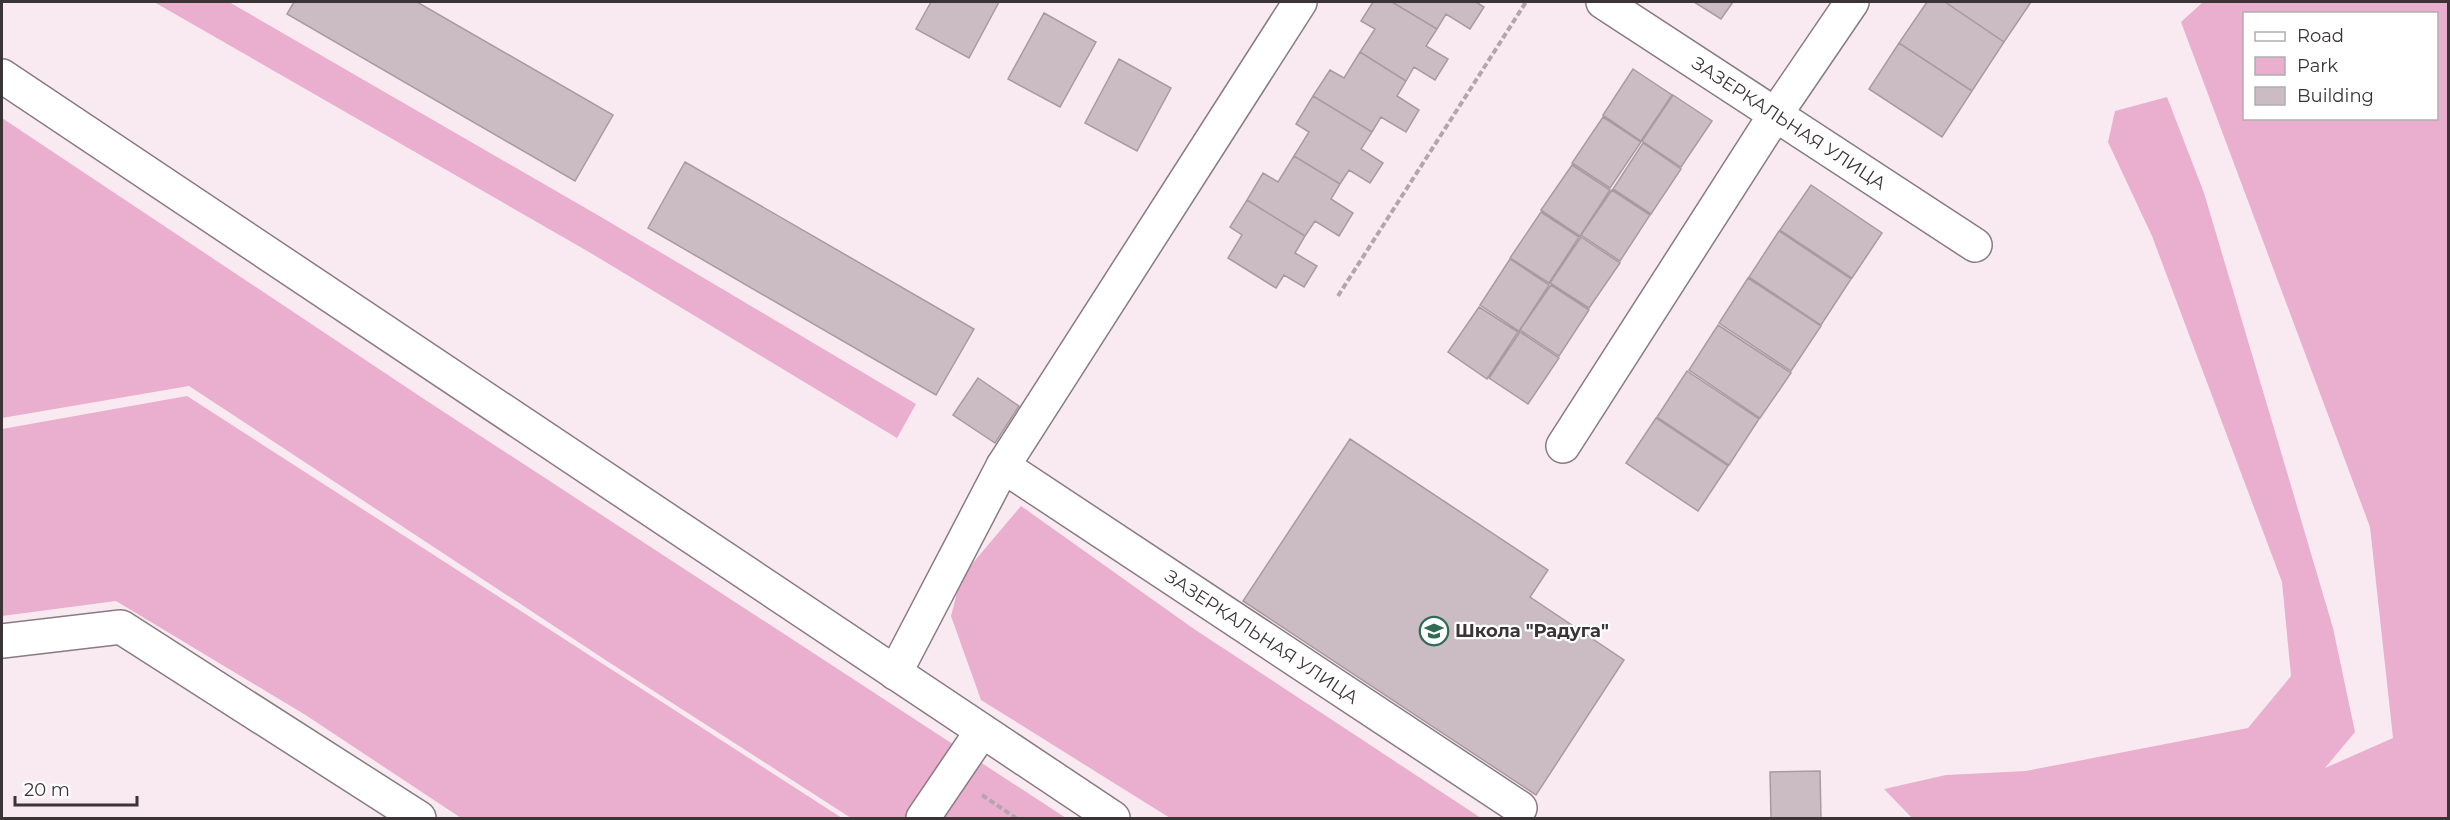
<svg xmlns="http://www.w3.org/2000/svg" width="2450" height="820" viewBox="0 0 2450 820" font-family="Montserrat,sans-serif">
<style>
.green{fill:#eaafce;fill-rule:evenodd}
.building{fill:#cbbcc3;stroke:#a99aa1;stroke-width:1.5}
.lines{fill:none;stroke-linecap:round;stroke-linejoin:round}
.minor-casing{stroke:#887b81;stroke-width:36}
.path{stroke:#b2a6ac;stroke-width:4;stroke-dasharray:6 3;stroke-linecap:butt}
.minor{stroke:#fff;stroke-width:33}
.labels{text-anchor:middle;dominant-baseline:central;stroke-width:4.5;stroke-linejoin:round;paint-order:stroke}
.street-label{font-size:18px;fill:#3a3437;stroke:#fff}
.poi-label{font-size:18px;font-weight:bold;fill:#3a3437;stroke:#fff;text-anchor:start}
</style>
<rect width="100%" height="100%" fill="#f9eaf1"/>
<path class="green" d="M154,2H229L601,217L916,404L897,438L589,252Z
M2203,2H2448V818H1912L1884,789L1946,775L2026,771L2248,728L2291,676L2282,582L2152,236L2108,142L2115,111L2167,97L2204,193L2276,435L2333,628L2355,732L2325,768L2393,738L2370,527L2181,22ZM2244,14H2436V118H2244Z
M2,118L427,401L1066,818H851L607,661L189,386L2,418Z
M187,396L842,818H461L304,714L116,601L2,616V429Z
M1021,506L1194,629L1481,818H1170L981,700L951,616L961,577Z"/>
<path class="building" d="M294,2H417L613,115L575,181L287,14Z
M931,2H999L969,58L916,29Z
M1373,2H1392L1437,29L1426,46L1448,59L1435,80L1414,67L1406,81L1360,52L1375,29L1361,21Z
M1392,2H1476L1484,7L1470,29L1446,14L1437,29Z
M1694,2H1733L1721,19Z
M1927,2H1945L2004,42L1972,91L1899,43Z
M1945,2H2031L2004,42Z
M1044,13L1096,42L1060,107L1008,79Z
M1899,43L1972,91L1942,137L1869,89Z
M1360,52L1406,81L1397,96L1419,110L1406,132L1381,117L1372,132L1313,96L1330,70L1344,78Z
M1119,59L1171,88L1137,151L1085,123Z
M1633,69L1672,95L1641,141L1603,115Z
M1673,95L1712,121L1681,167L1642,141Z
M1313,96L1372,132L1361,149L1383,163L1370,183L1349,170L1340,184L1294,156L1309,132L1296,124Z
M1603,117L1641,142L1610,188L1572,163Z
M1643,143L1681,169L1651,214L1613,189Z
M1294,156L1340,184L1331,199L1353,213L1339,236L1315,221L1305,236L1247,200L1263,173L1278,182Z
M685,162L974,329L936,395L648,228Z
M1572,165L1610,190L1580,236L1541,210Z
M1811,185L1882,233L1852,278L1780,230Z
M1612,190L1650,215L1620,261L1581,235Z
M1247,200L1305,236L1295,253L1317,266L1304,287L1284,275L1276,288L1228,258L1242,235L1230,227Z
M1541,212L1579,237L1549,283L1510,258Z
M1779,231L1851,279L1821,325L1749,277Z
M1581,237L1620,263L1589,308L1550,283Z
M1510,259L1549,285L1519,331L1480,305Z
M1748,278L1821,326L1791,371L1719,323Z
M1551,285L1589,310L1559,356L1520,330Z
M1479,307L1518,332L1487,379L1448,352Z
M1718,325L1791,373L1760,418L1689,370Z
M1520,332L1559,358L1528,404L1489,378Z
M1687,371L1759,419L1729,465L1657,417Z
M978,378L1019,406L995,443L953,415Z
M1656,418L1728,466L1698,511L1626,463Z
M1350,439L1548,570L1530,597L1624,660L1536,795L1243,601Z
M1820,771L1821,818H1771L1770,772Z"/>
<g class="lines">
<g class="minor-casing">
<g id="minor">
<path id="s1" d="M1603,2L1975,245"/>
<path d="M2,76L1113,818"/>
<path d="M1563,446L1775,115L1852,2"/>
<path id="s2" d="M1003,466L1520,808"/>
<path d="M2,641L121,627L419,818"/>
<path d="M895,673L1003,466L1300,2"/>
<path d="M923,818L982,731"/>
</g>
</g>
<path class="path" d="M1338,296L1526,2
M982,795L1016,818"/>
<use href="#minor" class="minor"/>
</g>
<defs>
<g id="school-ring" transform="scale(1.5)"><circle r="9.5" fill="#fff" stroke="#306b55" stroke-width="1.5"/><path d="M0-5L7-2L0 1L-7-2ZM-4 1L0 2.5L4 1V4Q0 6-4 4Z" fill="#306b55"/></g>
</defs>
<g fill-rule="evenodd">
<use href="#school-ring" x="1434" y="631"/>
</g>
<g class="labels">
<g class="street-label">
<text stroke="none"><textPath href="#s1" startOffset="222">ЗАЗЕРКАЛЬНАЯ УЛИЦА</textPath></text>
<text stroke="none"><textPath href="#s2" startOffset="310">ЗАЗЕРКАЛЬНАЯ УЛИЦА</textPath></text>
</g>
<g class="poi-label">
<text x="1455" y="631">Школа "Радуга"</text>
</g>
</g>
<rect width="2450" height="820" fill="none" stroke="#3a3437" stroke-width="6"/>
<rect x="2243" y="12" width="195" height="108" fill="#ffffff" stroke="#b0aeaf" stroke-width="1.5"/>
<rect x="2255" y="32" width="30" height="9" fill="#ffffff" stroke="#b0aeaf" stroke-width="1.5"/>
<text x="2297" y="42" font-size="18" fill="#3a3437">Road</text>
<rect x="2255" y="57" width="30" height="18" fill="#eaafce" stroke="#b0aeaf" stroke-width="1.5"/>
<text x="2297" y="72" font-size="18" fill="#3a3437">Park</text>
<rect x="2255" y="87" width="30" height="18" fill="#cbbcc3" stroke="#b0aeaf" stroke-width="1.5"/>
<text x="2297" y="102" font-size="18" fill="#3a3437">Building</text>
<path d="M15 796v9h122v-9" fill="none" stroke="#3a3437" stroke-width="3"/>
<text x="24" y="796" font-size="18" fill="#3a3437" stroke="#ffffff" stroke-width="4.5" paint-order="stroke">20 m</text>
</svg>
